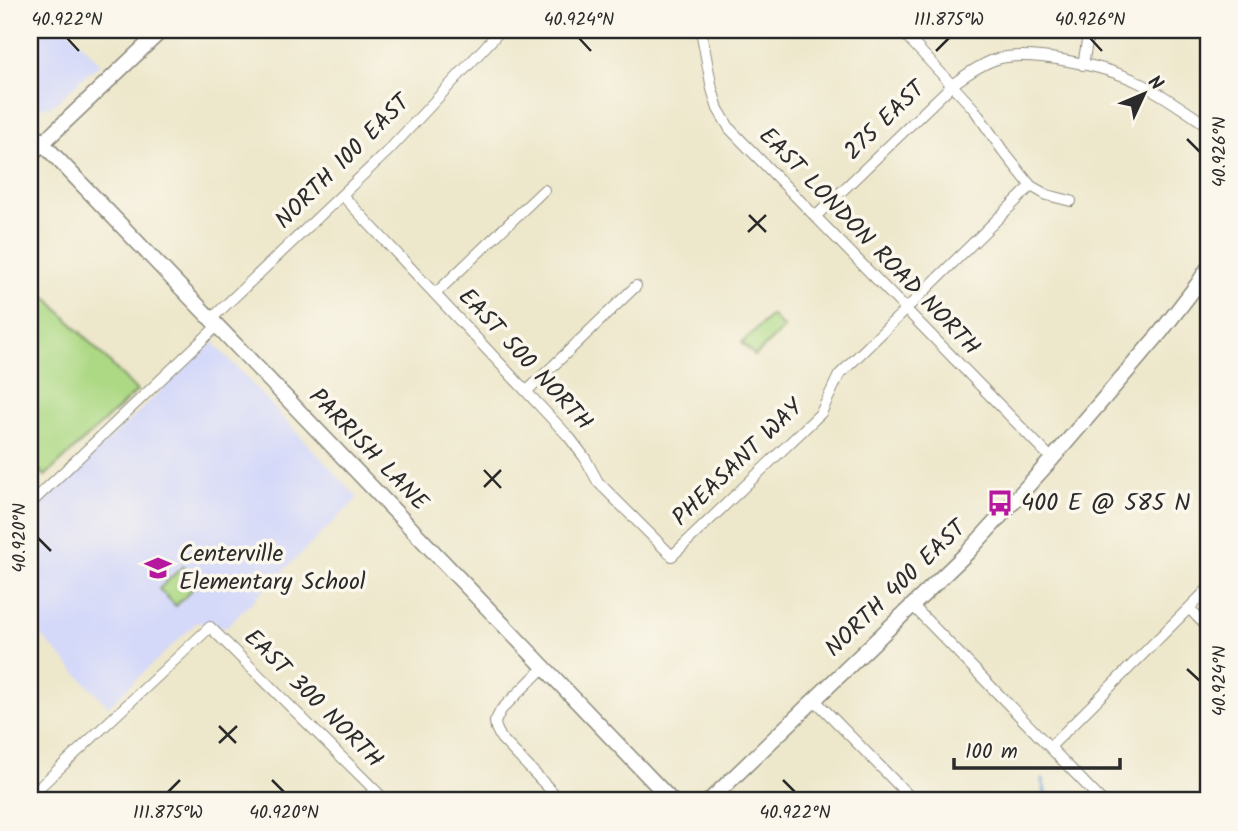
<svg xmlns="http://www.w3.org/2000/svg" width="1238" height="831" viewBox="0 0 1238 831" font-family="Kalam,sans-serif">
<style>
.built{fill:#d4d8f9}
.green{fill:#add985;stroke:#6c8258;stroke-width:2}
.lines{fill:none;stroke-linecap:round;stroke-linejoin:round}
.stream{stroke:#5ba1d1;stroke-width:3.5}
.street-casing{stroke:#8c897b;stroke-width:12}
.secondary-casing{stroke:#8c897b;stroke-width:17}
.street{stroke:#fff;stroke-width:10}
.secondary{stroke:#fff;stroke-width:14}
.ticks{fill:none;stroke:#2b2b2b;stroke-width:2.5}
.labels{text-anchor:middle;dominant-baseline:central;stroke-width:7;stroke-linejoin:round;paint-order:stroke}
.street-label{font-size:24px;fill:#2b2b2b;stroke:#fbf7ec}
.poi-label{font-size:24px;fill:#2b2b2b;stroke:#fbf7ec;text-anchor:start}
.neatline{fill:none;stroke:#2b2b2b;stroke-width:2.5}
.ticks-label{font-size:18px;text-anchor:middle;fill:#2b2b2b}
</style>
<rect width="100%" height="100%" fill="#fbf7ec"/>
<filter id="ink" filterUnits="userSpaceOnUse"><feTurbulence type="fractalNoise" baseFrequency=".0143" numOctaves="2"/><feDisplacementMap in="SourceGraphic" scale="14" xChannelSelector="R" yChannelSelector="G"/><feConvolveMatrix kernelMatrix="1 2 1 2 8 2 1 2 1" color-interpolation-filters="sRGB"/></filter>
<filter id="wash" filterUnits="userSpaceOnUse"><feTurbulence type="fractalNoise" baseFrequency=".00686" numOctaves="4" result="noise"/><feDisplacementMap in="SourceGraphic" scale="28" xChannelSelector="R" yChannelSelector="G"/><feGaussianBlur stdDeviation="1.57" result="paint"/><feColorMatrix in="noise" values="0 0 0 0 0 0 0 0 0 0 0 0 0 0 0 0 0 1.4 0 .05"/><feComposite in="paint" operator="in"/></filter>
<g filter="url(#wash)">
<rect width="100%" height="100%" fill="#ede7cb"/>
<path class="built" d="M30,30H68L101,64L82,78L56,103L48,107H38L30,102Z
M213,342L358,498L225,628L197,622L108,706L30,624V514Z"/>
<path class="green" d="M30,280L137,391L45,476L30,460Z
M771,315L784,328L755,356L742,343Z
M183,566L199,582L176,606L159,589Z"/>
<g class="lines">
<path class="stream" d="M1042,779L1047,801"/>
</g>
</g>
<g filter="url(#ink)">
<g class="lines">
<g class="street-casing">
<path id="street" d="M701,30L712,89L718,109L730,129L1052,459
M901,30L974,109L1003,151L1031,186L1047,195L1071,201
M1083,65L1089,30
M342,195L569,437L585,458L598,482L672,556L821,413L839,375L1031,186
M815,217L953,84C966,75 979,65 994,60C1028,48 1109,67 1140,83C1164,95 1186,111 1208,126
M435,294L544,190
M210,320L390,149L501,30
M527,391L636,286
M30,504L217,326
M913,606L1102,801
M1189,608L1208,628
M544,667L501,710L495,722L496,728L501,738L561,801
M814,699L914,801
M1050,747L1208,589
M30,796L210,627L386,801
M363,801L375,790"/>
</g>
<g class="secondary-casing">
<path id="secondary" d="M30,130L672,801
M30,155L162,30
M709,801L968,552L1052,459L1160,333L1197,285L1208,268"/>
</g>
<use href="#street" class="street"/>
<use href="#secondary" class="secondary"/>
</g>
</g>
<path class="ticks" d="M67,38L79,51M579,38L591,51M1090,38L1102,51M936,51L949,38M1187,139L1200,152M749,215L766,232M748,232L766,215M484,470L501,488M484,487L501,470M38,538L51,551M1187,669L1200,681M219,726L236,743M219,743L237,726M272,780L284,792M783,780L795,792M168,792L180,780"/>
<defs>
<g id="bus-bare" transform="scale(2.1)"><path d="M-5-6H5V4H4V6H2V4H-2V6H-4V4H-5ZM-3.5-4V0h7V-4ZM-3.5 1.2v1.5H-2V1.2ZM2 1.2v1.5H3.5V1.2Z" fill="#b5179e" stroke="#fbf7ec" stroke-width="2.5" paint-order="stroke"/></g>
<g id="school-bare" transform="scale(2.1)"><path d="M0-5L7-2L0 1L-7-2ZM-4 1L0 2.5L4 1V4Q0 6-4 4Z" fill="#b5179e" stroke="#fbf7ec" stroke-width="2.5" paint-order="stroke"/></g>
</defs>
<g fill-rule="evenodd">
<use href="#bus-bare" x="1000" y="503"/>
<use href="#school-bare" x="158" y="568"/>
</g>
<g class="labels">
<g class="street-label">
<text transform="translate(885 121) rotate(-44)">275 EAST</text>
<text transform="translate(343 162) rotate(-45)">NORTH 100 EAST</text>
<text transform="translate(869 242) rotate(46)">EAST LONDON ROAD NORTH</text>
<text transform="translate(525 360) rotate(47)">EAST 500 NORTH</text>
<text transform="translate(368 450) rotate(46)">PARRISH LANE</text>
<text transform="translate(738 463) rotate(-44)">PHEASANT WAY</text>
<text transform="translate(896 589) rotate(-44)">NORTH 400 EAST</text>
<text transform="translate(313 699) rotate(45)">EAST 300 NORTH</text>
</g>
<g class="poi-label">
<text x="1021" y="503">400 E @ 585 N</text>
<text x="179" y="554">Centerville<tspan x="179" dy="28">Elementary School</tspan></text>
</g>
</g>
<rect width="1238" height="831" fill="none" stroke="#fbf7ec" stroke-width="77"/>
<g transform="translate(1144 94) rotate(46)" stroke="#fbf7ec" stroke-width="5" paint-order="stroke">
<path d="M0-5L12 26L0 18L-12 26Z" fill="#2b2b2b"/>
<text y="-10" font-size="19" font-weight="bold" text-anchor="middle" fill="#2b2b2b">N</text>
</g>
<path d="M954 758v10h166v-10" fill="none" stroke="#2b2b2b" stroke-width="3.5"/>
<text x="965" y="758" font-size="21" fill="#2b2b2b" stroke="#fbf7ec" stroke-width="5" paint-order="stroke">100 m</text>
<rect x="38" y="38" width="1162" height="754" class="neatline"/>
<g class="ticks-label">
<text x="67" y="25">40.922°N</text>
<text x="579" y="25">40.924°N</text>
<text x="949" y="25">111.875°W</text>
<text x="1090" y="25">40.926°N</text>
<text transform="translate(1219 152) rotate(-90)" y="6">40.926°N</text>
<text transform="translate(19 538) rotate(-90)" y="6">40.920°N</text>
<text transform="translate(1219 681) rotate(-90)" y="6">40.924°N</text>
<text x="168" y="818">111.875°W</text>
<text x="284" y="818">40.920°N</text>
<text x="795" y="818">40.922°N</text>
</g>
</svg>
